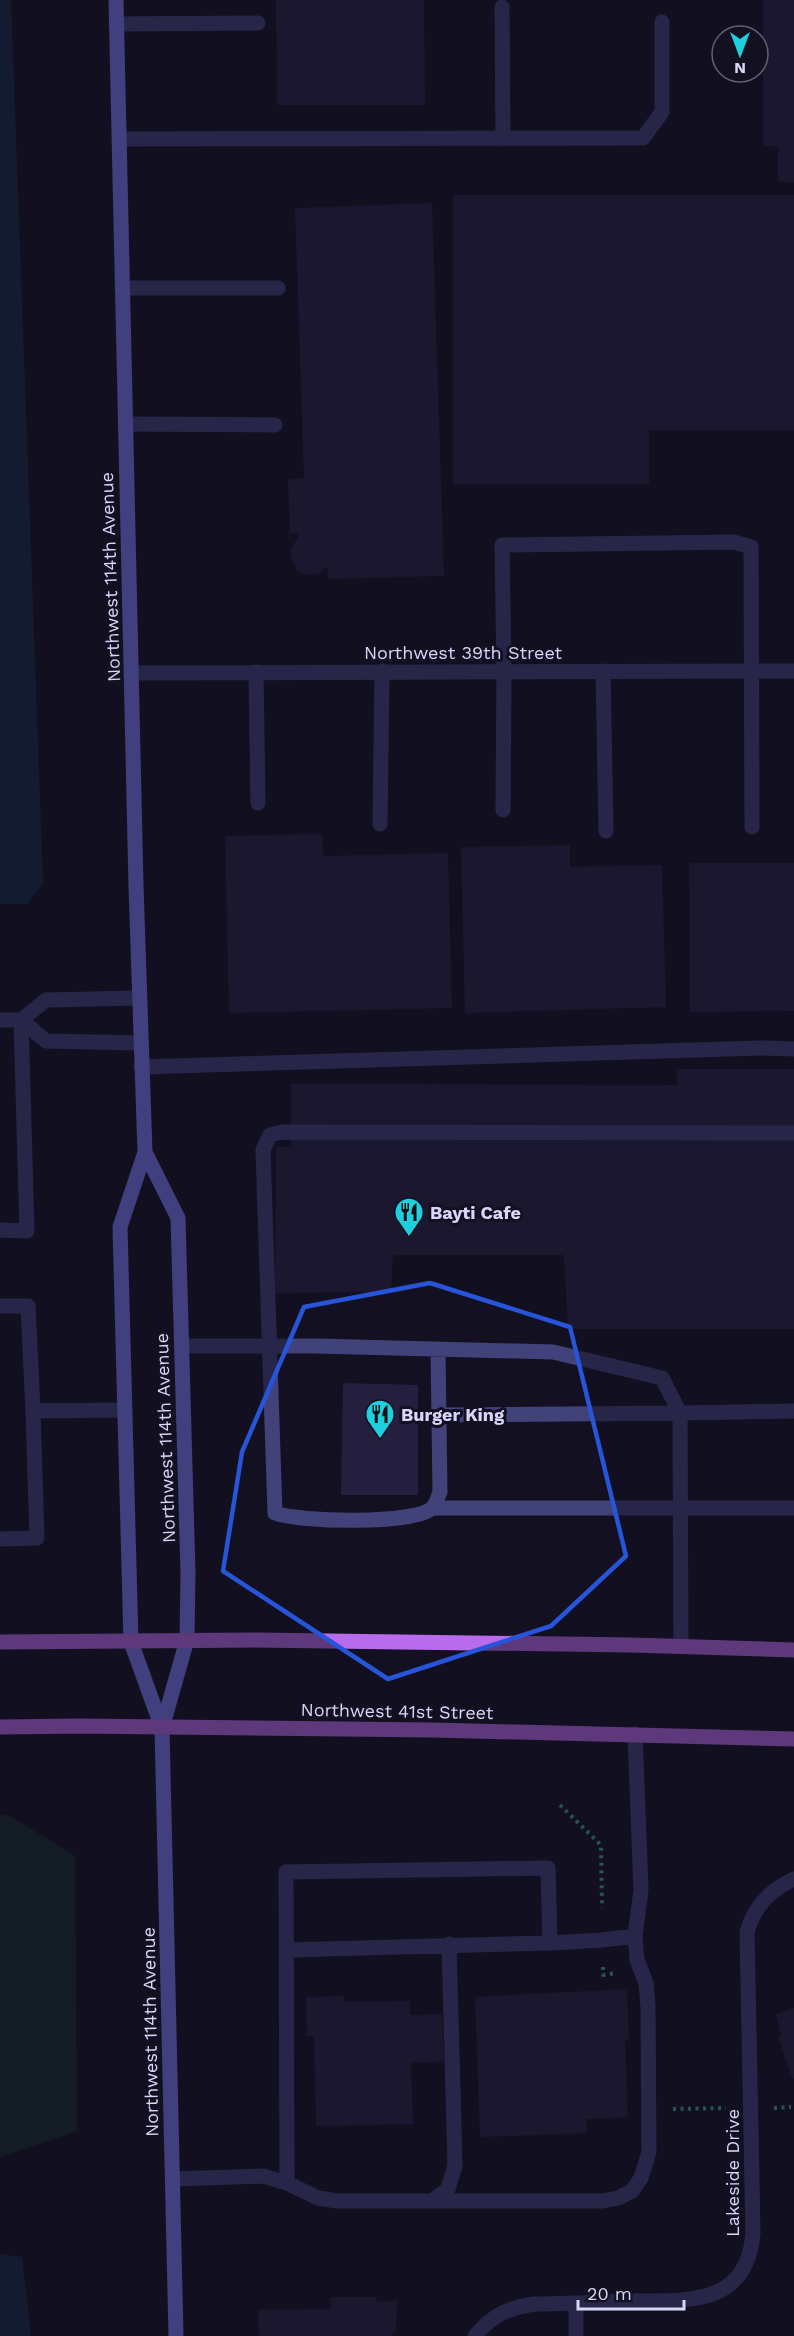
<svg xmlns="http://www.w3.org/2000/svg" width="794" height="2336" viewBox="0 0 794 2336" font-family="'Work Sans',sans-serif">
<style>
.green{fill:#142a29}
.water{fill:#162945}
.building{fill:#251f3f}
.lines{fill:none;stroke-linecap:round;stroke-linejoin:round}
.path{stroke:#3ea59d;stroke-width:4;stroke-dasharray:3 4.5;stroke-linecap:butt}
.lane{stroke:#42427a;stroke-width:15}
.street{stroke:#42427a;stroke-width:15}
.secondary{stroke:#7a79ed;stroke-width:15}
.primary{stroke:#b86beb;stroke-width:15}
.marked{fill:none;stroke:#2655da;stroke-width:4.5;stroke-linejoin:round}
.labels{text-anchor:middle;dominant-baseline:central;stroke-width:6;stroke-linejoin:round;paint-order:stroke}
.street-label{font-size:18px;fill:#d9d6f9;stroke:#131021}
.poi-label{font-size:18px;font-weight:bold;fill:#d9d6f9;stroke:#131021;text-anchor:start}
</style>
<rect width="100%" height="100%" fill="#131021"/>
<path class="green" d="M0,1815H9L75,1856L77,2131L0,2157Z"/>
<path class="water" d="M0,0H11L43,884L27,904H0Z
M0,2254L22,2257L31,2336H0Z"/>
<path class="building" d="M276,0H424L425,105H277Z
M763,0H794V182H778V146H763Z
M453,195H794V430H649V484H453Z
M432,203L444,576L328,579L327,566L318,574H304L298,571L290,556L291,548L298,538L299,533H290L288,479L304,478L295,208Z
M322,834L323,856L448,853L452,1008L229,1013L225,836Z
M570,845V867L662,865L666,1007L465,1013L461,847Z
M689,863H794V1011L690,1012Z
M677,1069H794V1329H568L564,1255H393L391,1292L275,1293L276,1147H291V1084L677,1085Z
M343,1383L418,1385V1495H341Z
M627,1989L629,2039H625L628,2117L586,2119L587,2133L480,2137L475,1997Z
M344,1996L345,2002L410,2001V2015L442,2014L444,2061L411,2063L413,2124L316,2126L314,2036H307L306,1997Z
M794,2008V2078H792L778,2037L781,2035L776,2014Z
M331,2297H376L377,2302L397,2300L396,2333H392V2336H259L258,2310L330,2309Z"/>
<g class="lines">
<path class="path" d="M560,1805L601,1845L602,1908
M603,1967V1975L616,1973
M774,2108L791,2107
M673,2109L726,2108"/>
<path class="lane" d="M502,7L503,139
M116,24L258,23
M120,139L643,138L662,112V22
M122,288H278
M126,424L275,425
M603,671L606,831
M256,672L258,803
M503,810L504,672L502,545L734,542L751,547L752,827
M380,824L382,671
M0,1020H21L46,1041L141,1043
M21,1020L46,1000L139,998
M141,1067L760,1048L794,1049
M0,1230L27,1231L21,1020
M0,1306H28L33,1411
M182,1346H317L553,1352L662,1378L680,1413L794,1411
M438,1349L440,1492C438,1496 436,1505 432,1508C415,1525 298,1522 275,1513L263,1150L270,1135L282,1132L794,1133
M438,1415L680,1413L681,1646
M433,1508H794
M0,1539L37,1538L33,1411L125,1410
M287,1950L550,1943L602,1940L635,1936
M173,2179L263,2176L287,2183L318,2198L337,2201H603L618,2198L632,2191L641,2178L649,2152L648,2007L646,1983L637,1960L635,1936L641,1890L635,1734
M287,2183L286,1872L548,1868L550,1943
M432,2201L448,2189L455,2166L449,1944"/>
<path class="street" d="M133,673L794,671
M576,2303V2336
M475,2336C492,2315 508,2308 534,2304C565,2304 596,2302 626,2301C683,2300 747,2309 753,2233L747,1932C754,1906 770,1890 794,1879"/>
<path class="secondary" d="M116,0L136,886L145,1152L120,1227L131,1642L162,1728
M145,1152L178,1218L188,1573L187,1640L162,1728L176,2336"/>
<path class="primary" d="M0,1642L256,1640L632,1645L794,1650
M0,1727L79,1726L433,1730L794,1739"/>
</g>
<path d="M0 0H794V2336H0ZM430,1283L570,1327L626,1556L551,1626L388,1679L223,1571L242,1452L304,1307Z" fill="#131021" fill-opacity=".55" fill-rule="evenodd"/>
<path class="marked" d="M430,1283L570,1327L626,1556L551,1626L388,1679L223,1571L242,1452L304,1307Z"/>
<defs>
<g id="restaurant-pin" transform="scale(1.5)"><path d="M0 17L-7.5 6A9.5 9.5 0 1 1 7.5 6Z" fill="#1ecfde" stroke="#131021"/><path d="M-5-6h1v4h1v-4h1v4h1v-4h1v5L-1.5 .5V6h-2V.5L-5-1ZM5-6V6H3V1.5H1.5Q1.5-4 5-6Z" fill="#111"/></g>
</defs>
<g fill-rule="evenodd">
<use href="#restaurant-pin" x="409" y="1212"/>
<use href="#restaurant-pin" x="380" y="1414"/>
</g>
<g class="labels">
<g class="street-label">
<text transform="translate(110 577) rotate(-92)">Northwest 114th Avenue</text>
<text x="463" y="652">Northwest 39th Street</text>
<text transform="translate(165 1438) rotate(-92)">Northwest 114th Avenue</text>
<text transform="translate(397 1711) rotate(1)">Northwest 41st Street</text>
<text transform="translate(150 2032) rotate(-91)">Northwest 114th Avenue</text>
<text transform="translate(732 2173) rotate(-90)">Lakeside Drive</text>
</g>
<g class="poi-label">
<text x="430" y="1212">Bayti Cafe</text>
<text x="401" y="1414">Burger King</text>
</g>
</g>
<g transform="translate(740 54) rotate(180)"><circle r="28" fill="#131021" stroke="#625f77" stroke-width="1.5"/>
<path d="M0-4.5L10 22L0 15L-10 22Z" fill="#1ecfde"/>
<text y="-9" font-size="16" font-weight="bold" text-anchor="middle" fill="#d9d6f9">N</text>
</g>
<path d="M578 2300v9h106v-9" fill="none" stroke="#d9d6f9" stroke-width="3"/>
<text x="587" y="2300" font-size="18" fill="#d9d6f9" stroke="#131021" stroke-width="4.5" paint-order="stroke">20 m</text>
</svg>
